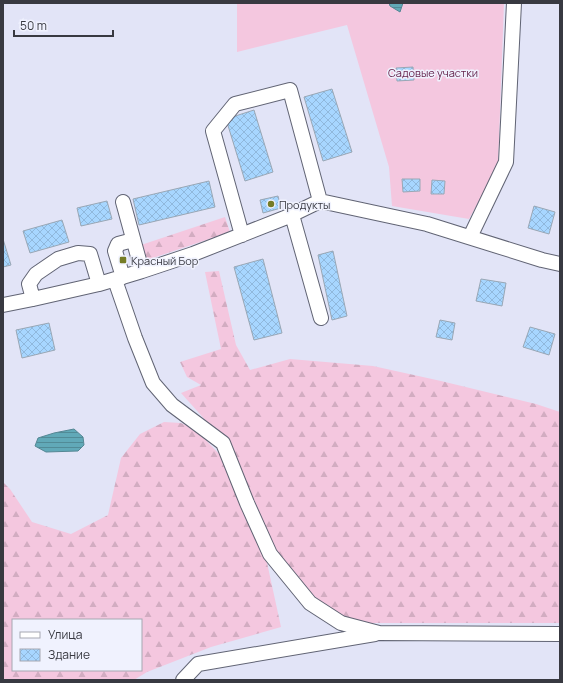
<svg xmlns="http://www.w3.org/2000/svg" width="563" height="683" viewBox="0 0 563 683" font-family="Manrope,sans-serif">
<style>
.forest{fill:url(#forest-firs);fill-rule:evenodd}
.garden{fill:#f4c7df}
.water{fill:url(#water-rules);stroke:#558794}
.building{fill:url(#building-cross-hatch);stroke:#99a7b5}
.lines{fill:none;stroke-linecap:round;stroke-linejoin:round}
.minor-casing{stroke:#616474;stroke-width:16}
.minor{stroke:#fff;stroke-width:14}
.poi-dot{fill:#757c26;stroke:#f0f2fe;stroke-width:1.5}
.labels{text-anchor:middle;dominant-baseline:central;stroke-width:3;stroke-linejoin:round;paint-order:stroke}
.park-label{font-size:11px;fill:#67264f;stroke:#f0f2fe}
.poi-label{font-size:11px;fill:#383941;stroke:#f0f2fe;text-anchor:start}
</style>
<defs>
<pattern id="forest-firs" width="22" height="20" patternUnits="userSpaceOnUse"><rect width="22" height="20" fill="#f4c7df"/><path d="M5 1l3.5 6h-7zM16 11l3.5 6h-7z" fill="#d2acc1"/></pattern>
<pattern id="water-rules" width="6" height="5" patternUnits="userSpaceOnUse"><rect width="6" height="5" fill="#61a9b8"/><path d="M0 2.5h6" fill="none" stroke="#518b97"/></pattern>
<pattern id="building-cross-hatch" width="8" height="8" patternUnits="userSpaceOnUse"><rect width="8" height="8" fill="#a7d6ff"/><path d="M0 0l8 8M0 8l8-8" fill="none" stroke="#90b8dc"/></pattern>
</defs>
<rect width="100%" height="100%" fill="#e2e4f7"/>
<path class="forest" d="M225,217L230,232L147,260L141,245Z
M219,271L236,345L250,370L290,359L373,366L441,381L536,404L560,412V623H369L344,617L313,599L276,551L252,503L227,439L208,423L181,393L201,385L187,377L180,362L221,349L205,272Z
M164,422L181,423L196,430L223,458L266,558L281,627L211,647L147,672L134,680H3V482L10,489L32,522L71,534L108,515L121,458L140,434ZM13,620H141V670H13Z"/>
<path class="garden" d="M237,3H504L498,166L469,219L392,206L389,167L347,25L237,52Z"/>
<path class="water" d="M389,3H403L400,12L390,6Z
M74,429L83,437L84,445L78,451L46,452L35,446L38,438L54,433Z"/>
<path class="building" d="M413,67L414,80L397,81L396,68Z
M332,89L352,152L323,161L304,97Z
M254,110L273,172L245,181L226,119Z
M402,179H420V191L403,192Z
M432,180L445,181L444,194H431Z
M209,181L215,207L139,225L133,199Z
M278,196L281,208L263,213L260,200Z
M107,201L112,219L81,226L77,208Z
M534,206L555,212L549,234L528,228Z
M62,220L69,242L30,253L23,231Z
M3,239L11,265L3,267Z
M333,251L347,316L332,320L318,255Z
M263,259L282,333L254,340L234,267Z
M481,279L506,283L502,306L476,301Z
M440,320L455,323L452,340L436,337Z
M49,323L55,350L22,358L16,330Z
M530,327L555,334L549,355L523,347Z"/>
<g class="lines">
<g class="minor-casing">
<path id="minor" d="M320,201L427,224L542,260L560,264
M123,202L142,271
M292,215L321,318
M242,235L213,131L235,104L290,90L320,201
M470,237L506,162L514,3
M123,277L115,251L118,244L133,240
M115,280L135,338L153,383L172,405L223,443L247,503L270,554L310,603L341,623L379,633L560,634
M33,299L29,284L36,274L58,259L78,253L90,254L99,284
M3,305L33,299L99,284L142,271L193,254L287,217L320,201
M183,680L198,664L375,634"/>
</g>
<use href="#minor" class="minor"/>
</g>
<g class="poi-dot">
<circle cx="271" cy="204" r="4"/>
<rect x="119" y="256" width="8" height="8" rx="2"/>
</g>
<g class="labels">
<g class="park-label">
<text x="433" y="72">Садовые участки</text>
</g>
<g class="poi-label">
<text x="279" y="204">Продукты</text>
<text x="131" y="260">Красный Бор</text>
</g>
</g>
<rect width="563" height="683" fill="none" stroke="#383941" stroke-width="8"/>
<rect x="12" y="619" width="130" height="52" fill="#f0f2fe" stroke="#a6a8b2"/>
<rect x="20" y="632" width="20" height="6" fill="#ffffff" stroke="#a6a8b2"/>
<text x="48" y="639" font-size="12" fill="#383941">Улица</text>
<rect x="20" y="649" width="20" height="12" fill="url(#building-cross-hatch)" stroke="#a6a8b2"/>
<text x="48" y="659" font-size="12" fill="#383941">Здание</text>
<path d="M14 30v6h99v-6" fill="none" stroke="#383941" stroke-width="2"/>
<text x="20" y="30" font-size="12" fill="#383941" stroke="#f0f2fe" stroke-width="3" paint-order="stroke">50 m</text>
</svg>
